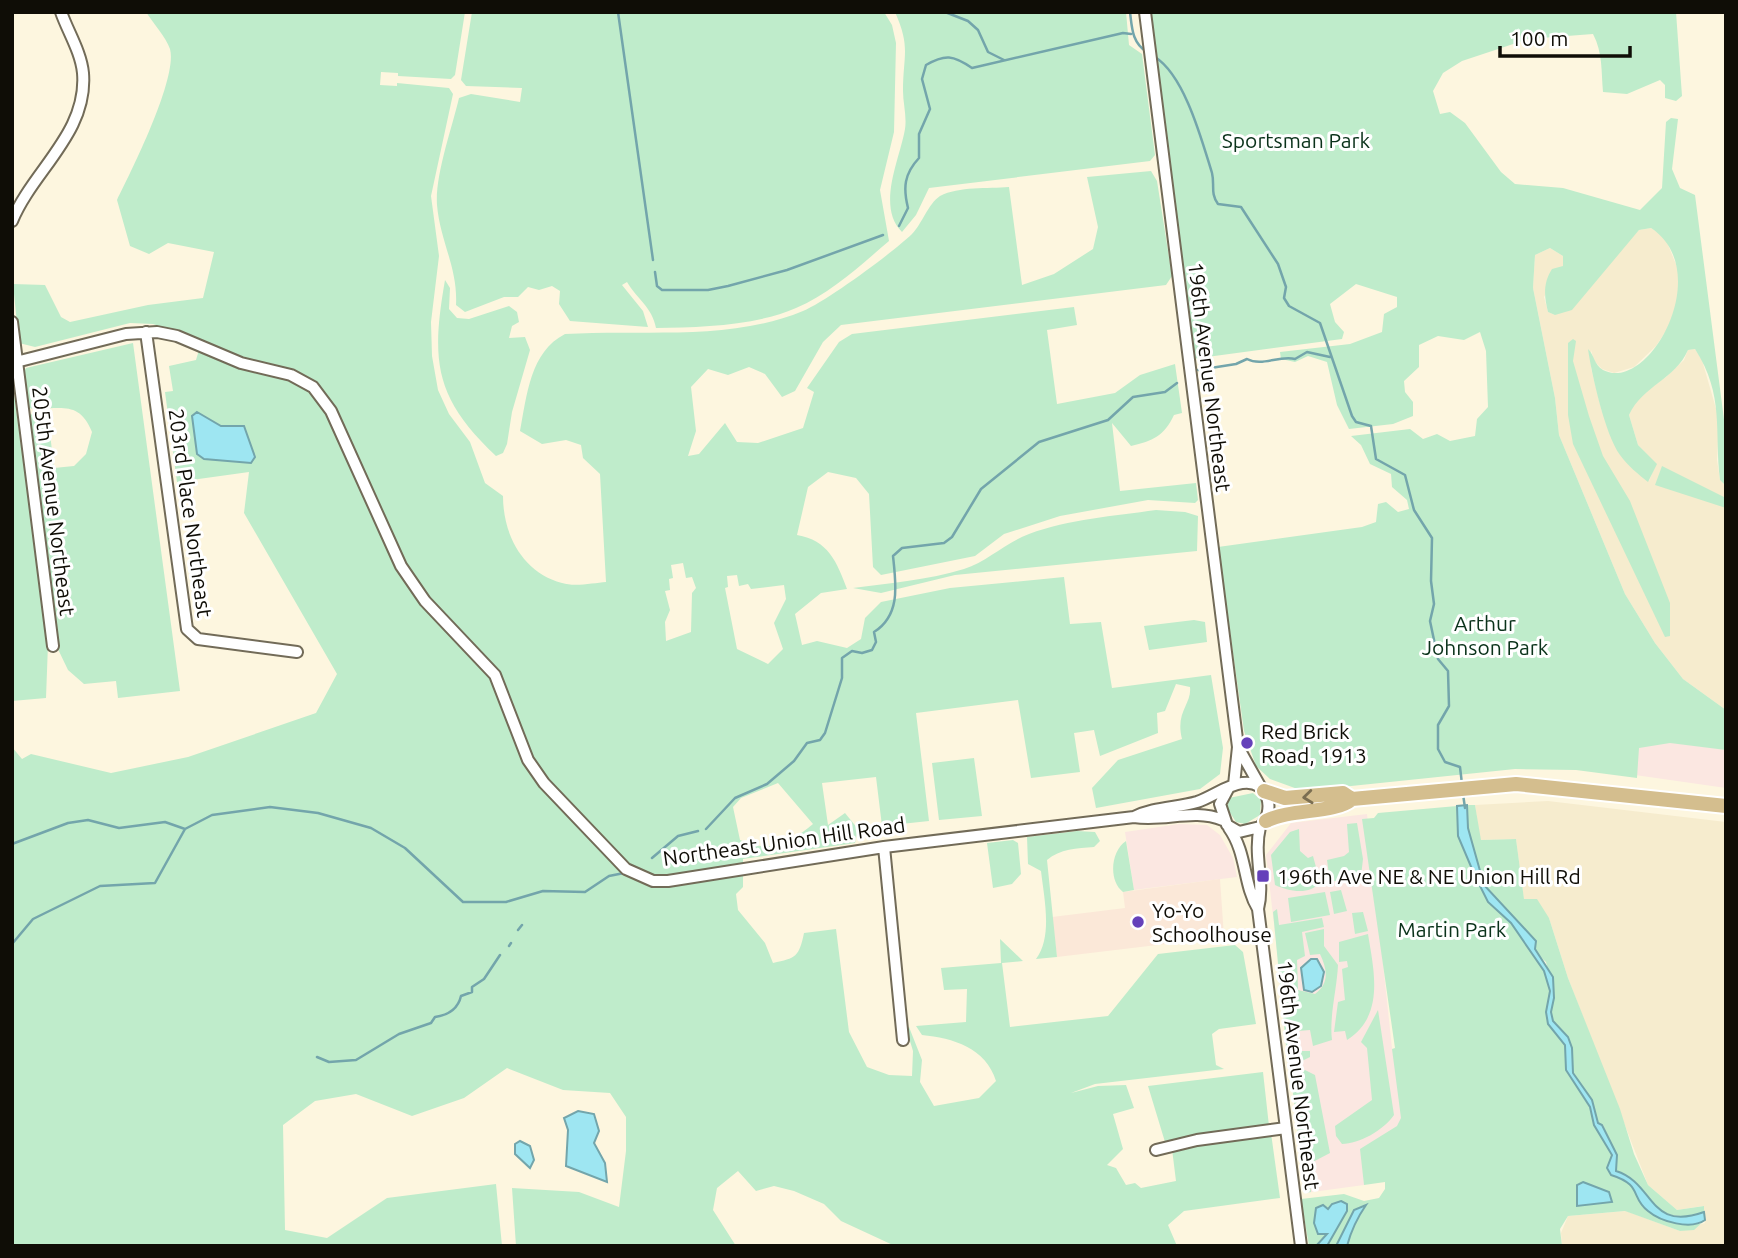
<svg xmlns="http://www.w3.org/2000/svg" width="1738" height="1258" viewBox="0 0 1738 1258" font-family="Ubuntu,sans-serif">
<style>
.commercial{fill:#fbe7e1}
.built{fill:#f6ecce}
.education{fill:#fbe8d8}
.green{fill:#bfeccb;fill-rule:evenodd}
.water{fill:#9ee6f2;stroke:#73a5ab;stroke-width:2}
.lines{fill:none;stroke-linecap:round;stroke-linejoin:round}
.stream{stroke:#73a5ab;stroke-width:2.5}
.minor-casing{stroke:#726b58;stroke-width:14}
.major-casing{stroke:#fff;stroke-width:18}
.minor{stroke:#fff;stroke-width:10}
.major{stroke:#d4be8e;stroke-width:14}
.oneway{stroke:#7b6e51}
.poi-dot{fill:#6541ba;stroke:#fff;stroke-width:2.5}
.labels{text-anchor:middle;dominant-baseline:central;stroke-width:6;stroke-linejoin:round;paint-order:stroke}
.park-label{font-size:21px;fill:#0a321a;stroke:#fff}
.street-label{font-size:21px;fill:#0f0d06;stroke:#fff}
.poi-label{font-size:21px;fill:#0f0d06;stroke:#fff;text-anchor:start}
</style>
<rect width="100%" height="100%" fill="#fdf6df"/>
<path class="commercial" d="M1668,740L1726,748V788L1635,775L1636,747Z
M1367,814L1392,1048L1418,1126L1362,1160L1364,1185L1305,1193L1266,855L1291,823Z
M1179,824L1207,825L1220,835L1233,858L1237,877L1134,890L1125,832Z"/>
<path class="built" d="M1651,228L1665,237L1679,272V294L1672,322L1656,346L1634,367L1614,373L1602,369L1594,361L1591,350V368L1602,412L1649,481L1656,464L1638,445L1629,415L1637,398L1666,377L1684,360L1688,350L1695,349L1702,360L1719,419L1717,460L1720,480L1726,486V710L1683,679L1655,643L1625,594L1559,435L1555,398L1533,288L1535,255L1550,248L1563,256V266L1544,297L1548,312L1555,315L1639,230Z
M1548,801L1726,822V1246H1562L1561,1233L1568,1216L1626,1211L1680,1231L1705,1223L1703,1206L1677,1210L1648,1185L1568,978L1549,918L1524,900L1516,839L1480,840L1475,805Z"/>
<path class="education" d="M1220,879L1224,937L1057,957L1052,917L1125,908L1123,892Z"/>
<path class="green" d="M146,12H465L455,75L451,79L398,76V73L381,72L380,85L397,86V83L449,88L453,94L431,196L439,256L431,322L432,356L438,390L449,414L470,442L485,483L503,496C503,534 522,572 562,583C574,587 594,583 606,582L600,474L583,458L581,445L566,440L542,444L520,431C527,395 530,352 565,334C644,329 728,342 803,311C827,301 892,253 912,234C922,224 928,204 940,196C959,186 988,189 1009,187L1022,285L1054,274L1093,249L1098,227L1087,177L1151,171L1157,181L1172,276L1166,285L841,325L823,342L795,391L782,397L765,374L749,367L728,375L708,369L691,387L696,431L688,456L699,454L725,423L737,442L758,443L803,428L814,392L807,388L839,342L852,334L1074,307L1077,325L1047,330L1057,404L1115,393L1140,375L1175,364L1182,413L1174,415C1164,436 1153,441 1131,446L1112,423L1120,491L1196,483L1198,500L1195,503L1148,500L1060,516L1004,534L975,556L881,575L873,567L869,494L856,478L828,472L808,487L797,535C828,540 837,562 847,589L821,593L795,614L802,645L817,641L847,648L861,639L865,618L881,602L950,588L1064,577L1070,624L1101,622L1112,688L1211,675L1223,748L1220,774L1200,789L1096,808L1092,788L1118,760L1182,739C1175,712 1192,704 1190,687L1176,684L1165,711L1157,713L1158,733L1100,756L1094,730L1074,733L1080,772L1031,778L1018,700L916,713L929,821L882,826L876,777L822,783L828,825L845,813L858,829L855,843L743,859V887L736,894L738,910L765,943L773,963C796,958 799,957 804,933L836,929L849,1032L867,1067L889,1075L912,1076L913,1051L906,1028L909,1027L922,1060L920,1082L934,1106L979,1098L996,1081C986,1048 953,1038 922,1035L916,1026L966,1022L967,989L944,990L941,968L1001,963L1000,939L1023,961L1002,963L1010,1027L1108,1016L1158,954L1235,945L1243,952L1256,1024L1219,1029L1212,1034L1216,1065L1224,1069L1095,1084L1071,1093L1098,1086L1126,1085L1134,1108L1113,1114L1123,1149L1107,1165L1116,1168L1126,1185L1135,1183L1141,1188L1176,1181L1172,1149L1271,1133L1280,1198L1184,1211L1168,1225L1177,1246H895L841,1221L824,1204L794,1191L774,1186L756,1191L738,1171L717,1188L713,1210L736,1246H516L512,1188L579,1192L619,1207L626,1151V1117L610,1093L563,1090L507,1068L464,1098L412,1116L356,1094L315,1101L283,1125L285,1230L327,1238L387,1198L496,1184L502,1246H12V747L22,759L31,754L111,773L188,757L316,713L337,674L244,513L249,472L177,482L165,392L173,391L169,366L196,360L202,340L153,324L130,323L35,347L19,343L13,284L45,285L61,317L70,322L148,305L203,298L214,252L168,243L149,254L130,246L117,200C131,172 178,78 170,49C166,37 153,23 146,12ZM683,563L686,578L692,577L696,588L692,593L691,632L666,641L665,622L670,610L665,591L670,590L669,579L673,578L671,565ZM737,575L739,586L748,584L751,589L784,585L786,599L774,623L783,649L768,664L737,649L725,588L728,587L727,576ZM778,783L813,824C790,843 769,854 740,840L733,807L741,798Z
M472,12H884L892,25L896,43L894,132L880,190L889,241C862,264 830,294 796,308C755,326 701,327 656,328C652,307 637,299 627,282L622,285L643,311L648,327L570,321L559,304L560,291L552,286L539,290L528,287L518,297H504L465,312L456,305C458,268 440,241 437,205C435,175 452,128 459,98L471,94L520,102L522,88L466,86L461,80Z
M895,12H1126L1129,45L1142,54L1155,155L1150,161L929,188L916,215L902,232C876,206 900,159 905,129C907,117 903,103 903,91C903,55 911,48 895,12Z
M1151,12H1676L1682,96L1676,101L1665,98V85L1660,80L1627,94L1603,92C1601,71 1603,53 1593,34L1528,39L1462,61L1443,73L1433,91L1440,114L1450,112L1465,123L1501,172L1515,184L1563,188L1640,210L1662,188L1666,122L1671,118L1678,119L1672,169L1680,188L1695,195L1726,435V486L1720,480C1714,431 1725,396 1695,349L1688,350C1675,380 1643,385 1629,415L1638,445L1657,464L1648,482C1638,474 1628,466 1620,455C1605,434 1592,376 1588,349C1594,354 1594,365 1603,370C1649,394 1716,271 1651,228L1639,230L1572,310L1555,315L1548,312C1544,296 1543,283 1552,269L1563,266V256L1550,248L1535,255L1533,288L1555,398L1559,435L1625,594L1655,643L1683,679L1726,710V750L1670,743L1639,748L1637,778L1576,770L1515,769L1303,791L1270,779L1256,766L1244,731L1218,547L1362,527L1376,522L1378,504L1386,502L1398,512L1409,509L1407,500L1392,487L1391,474L1370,464L1361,445L1351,436L1410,429L1423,439L1437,434L1450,441L1475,436L1477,419L1488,407L1486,351L1480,332L1464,340L1438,336L1419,345V367L1404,381L1405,392L1413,402V416L1393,424L1349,429L1337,405L1327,362L1308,356L1295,362L1281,359L1280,352L1350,344L1382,332L1384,314L1397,307V297L1356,284L1330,304L1335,322L1344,332L1342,339L1192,359Z
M445,280L450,288L449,309L457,318L469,319L509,306L517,312L519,322L512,326L509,338L525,337L530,350L512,412L507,444L503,453L496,456C434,397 431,361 445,280Z
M1573,339L1576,341L1573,361L1589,416L1603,456L1630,501L1670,603V636L1665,637L1573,444L1568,415V343Z
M133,343L180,691L118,698L116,681L84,684L68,670L56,645L27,414L48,416L54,468L74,466L86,454L92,432C78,397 56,412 26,408L22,375L26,368Z
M12,379L48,644L46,698L12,701Z
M1662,466L1726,498V508L1655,485Z
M1156,510L1185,512L1198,516L1197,551L955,575L881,593L853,588C890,583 928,580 964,569C988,561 1005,543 1029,534C1069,519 1114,516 1156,510Z
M1194,620L1205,622L1207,642L1149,650L1144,626Z
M974,758L982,816L939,820L932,763Z
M1253,793L1261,800L1260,815L1245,824L1236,822L1227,808L1229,798Z
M1467,805H1475L1481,840L1516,839L1524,899H1537L1549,918L1568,978L1620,1109L1634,1154L1648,1185L1677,1210L1704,1206V1212C1684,1219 1665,1218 1649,1201C1644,1195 1641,1187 1636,1182C1631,1178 1622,1175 1616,1172L1617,1155L1603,1125L1598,1123L1592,1100L1573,1073L1572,1048L1568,1037L1553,1021L1551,1012L1554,998L1546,962L1526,944L1544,971L1550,991L1546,1012L1548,1024L1565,1045L1566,1070L1590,1108L1594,1125L1612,1155L1607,1168L1611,1175L1631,1183L1648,1211L1700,1224L1705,1220L1694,1230L1680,1231L1625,1211L1568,1216L1560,1229L1562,1246H1309L1301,1199L1344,1194L1364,1201L1379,1198L1385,1189V1182L1364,1185L1360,1149L1397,1126L1401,1118L1392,1049L1395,1048L1362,819L1374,818L1378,813L1457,806L1458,836L1473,845L1468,828Z
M1357,823L1363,859L1361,876L1330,882L1327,860L1344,856L1349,852L1347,824Z
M1299,829L1300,851L1308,858L1313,856L1320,882C1310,896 1288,891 1275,885L1271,855L1290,832Z
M1077,831L1095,832L1100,841L1094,847C1077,848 1060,849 1047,860L1057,957L1036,959C1053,936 1044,898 1041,871L1028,864L1027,837Z
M1013,840L1018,843L1021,874L1012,884L993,888L987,843Z
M1126,841L1134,890L1123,892C1108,880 1111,851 1126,841Z
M1341,890L1347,911L1334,914L1330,892Z
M1325,892L1330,915L1291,922L1288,898Z
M1277,909L1279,925L1322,918L1324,927L1302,932L1305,956L1297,960L1298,990L1315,994C1330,983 1327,969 1320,954L1310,955L1305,933L1324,929V946L1338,965C1337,989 1329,1017 1332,1040L1313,1046L1310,1030L1298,1031L1299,1051H1310V1057L1302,1061L1287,1056L1273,912Z
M1363,912L1368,931L1355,934L1352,913Z
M1368,934C1374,971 1385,1016 1347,1040L1345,1031L1334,1032L1338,1002L1345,1000L1342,969L1348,967L1347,961L1339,962V942Z
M1378,1010L1394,1115C1384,1130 1359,1144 1342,1144L1336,1136L1335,1126L1372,1100L1367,1048L1361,1042Z
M1305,1070L1315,1075L1330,1153L1307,1165L1311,1192L1305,1193L1291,1077Z
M1263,1072L1269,1126L1165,1142L1148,1086Z"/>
<path class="water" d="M197,412L221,426H244L255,457L251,463L204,459L197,454L192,416Z
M1467,805L1468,828L1484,885L1536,941L1535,949L1553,977L1554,998L1551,1012L1553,1021L1568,1037L1572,1048L1573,1073L1592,1100L1598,1123L1602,1125L1617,1155L1616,1171C1655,1183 1648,1232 1704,1212L1705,1220C1691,1230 1661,1222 1648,1211C1630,1197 1643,1185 1611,1175L1607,1168L1612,1155L1594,1125L1590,1107L1566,1070L1565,1045L1548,1024L1546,1012L1550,991L1544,971L1511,923L1488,902L1475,876L1458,836L1457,806Z
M1311,959H1317L1324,972L1321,986L1312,992L1304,990L1301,968Z
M578,1111L594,1114L599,1131L594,1143L605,1163L607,1182L566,1166L568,1130L564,1118Z
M520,1141L530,1146L534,1160L530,1168L515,1154V1144Z
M1583,1182L1609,1192L1612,1202L1577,1206V1185Z
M1341,1201L1347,1204V1211L1327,1246H1316L1327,1234H1318L1314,1223L1316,1208L1323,1205L1328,1209L1332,1204Z
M1366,1205C1357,1218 1351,1231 1347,1246H1336L1354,1210Z"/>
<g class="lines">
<path class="stream" d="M618,12L653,260
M945,12L968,21L978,30L988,52L1004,60
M1130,12C1132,28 1132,43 1147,52
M1155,57C1185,76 1202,141 1212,173C1215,185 1210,193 1218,204L1241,207L1278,264L1286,287L1284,298L1289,306L1320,323L1352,416L1356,422L1371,426L1376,459L1405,475L1414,510L1432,538L1431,581L1434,604L1430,621L1438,659L1448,671L1449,706L1438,725V749L1445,762L1460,767L1462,784
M899,226L908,208C903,188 904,174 919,158V134L930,109L922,79L926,65C945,54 953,55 972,68L1123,33L1131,34
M655,272L657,286L662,290H708L728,286L787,270L883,235
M1198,370L1236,364L1247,359C1262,367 1279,355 1295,359L1307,352L1330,357
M1463,794L1465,808
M706,829L735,798L767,784L794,761L807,743L820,740L825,733L842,678V658L852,651L862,653L872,650L876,642L874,632C901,615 896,584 893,556L902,548L944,543L952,537L981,489L1039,442L1108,420L1133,397L1165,392L1177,383
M12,844L68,823L88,820L119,828L165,822L185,829
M652,858L678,836L698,831
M518,930L522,925
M12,944L33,919L100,886L155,883L185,829L212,815L270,807L318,813L371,828L405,848L463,902H506L543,891L585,892L609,876L624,873
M509,946L511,943
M317,1057L329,1062L356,1060L399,1034L431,1023L435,1017C449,1015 458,1009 461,996L472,992V987L484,979L500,955"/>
<g class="minor-casing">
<path id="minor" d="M1145,12L1238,747L1234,785
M12,221C33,170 88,133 83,73C81,52 68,32 61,12
M12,322L53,646
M146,332L187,629L198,639L297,652
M12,363L126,334L157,332L177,336L241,363L291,375L313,387L331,411L401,566L425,601L495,675L528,760L544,783L626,869L653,881H668L884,847L1134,817C1165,822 1193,808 1223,820
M1238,747L1261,788
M1134,817C1154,807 1176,808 1197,802C1212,797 1227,785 1242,783C1269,779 1276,811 1260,827L1239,832L1227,825L1220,804L1228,789
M1260,827C1253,855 1265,882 1258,909L1301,1246
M1229,828C1247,853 1243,884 1258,909
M884,847L903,1040
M1156,1150L1197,1140L1286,1128"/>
</g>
<g class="major-casing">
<path id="major" d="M1264,791L1285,798L1343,793L1352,799
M1266,821C1292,808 1334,814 1352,799L1516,784L1726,806"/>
</g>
<use href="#minor" class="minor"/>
<use href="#major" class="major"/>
</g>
<defs><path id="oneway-chevron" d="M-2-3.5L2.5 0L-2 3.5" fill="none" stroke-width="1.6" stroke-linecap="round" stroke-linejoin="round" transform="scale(1.75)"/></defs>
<use class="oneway" href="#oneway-chevron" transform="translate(1308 797) rotate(174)"/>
<g class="poi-dot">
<circle cx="1247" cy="743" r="7"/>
<rect x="1256" y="869" width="14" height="14" rx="3.5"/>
<circle cx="1138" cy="922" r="7"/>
</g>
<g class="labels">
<g class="park-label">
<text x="1296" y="140">Sportsman Park</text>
<text x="1485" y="623">Arthur<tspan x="1485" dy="24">Johnson Park</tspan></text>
<text x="1452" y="929">Martin Park</text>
</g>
<g class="street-label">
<text transform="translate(1210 377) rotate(83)">196th Avenue Northeast</text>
<text transform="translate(54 501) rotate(83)">205th Avenue Northeast</text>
<text transform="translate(191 513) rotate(82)">203rd Place Northeast</text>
<text transform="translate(784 841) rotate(-8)">Northeast Union Hill Road</text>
<text transform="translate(1299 1075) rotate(83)">196th Avenue Northeast</text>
</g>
<g class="poi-label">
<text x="1261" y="731">Red Brick<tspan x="1261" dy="24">Road, 1913</tspan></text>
<text x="1277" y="876">196th Ave NE &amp; NE Union Hill Rd</text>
<text x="1152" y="910">Yo-Yo<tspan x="1152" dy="24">Schoolhouse</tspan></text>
</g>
</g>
<rect width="1738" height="1258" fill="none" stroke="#0f0d06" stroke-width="28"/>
<path d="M1500 46v10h130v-10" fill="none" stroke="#0f0d06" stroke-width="3.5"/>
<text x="1510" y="46" font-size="21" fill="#0f0d06" stroke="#ffffff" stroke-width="5" paint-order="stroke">100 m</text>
</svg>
